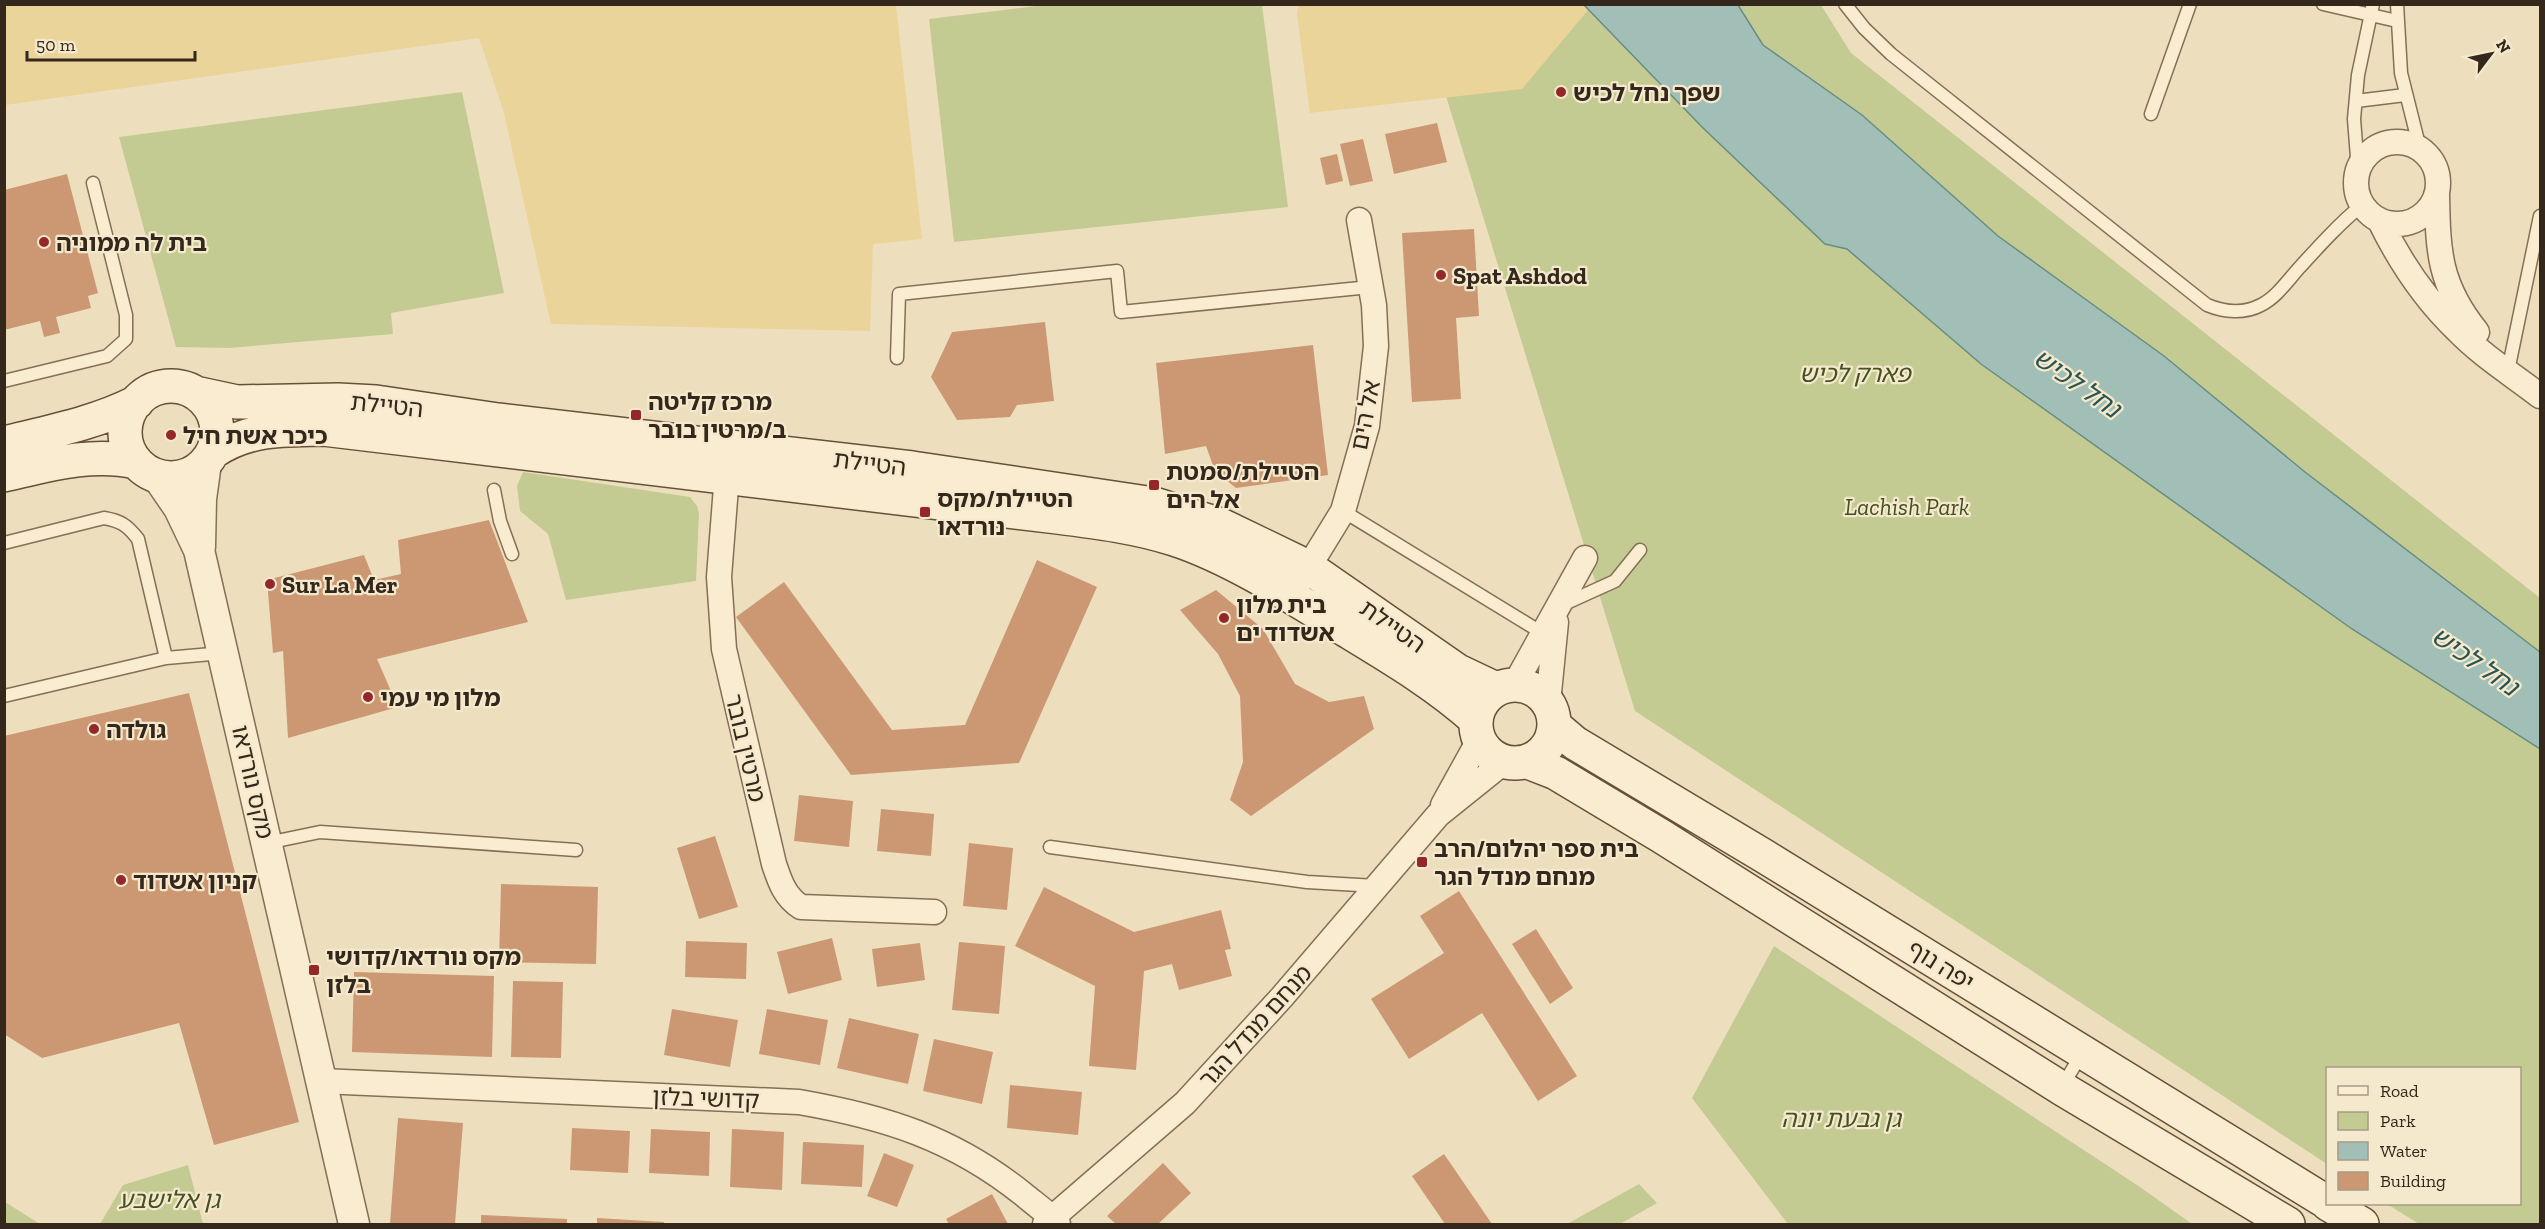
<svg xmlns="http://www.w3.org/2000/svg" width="2545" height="1229" viewBox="0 0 2545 1229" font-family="'Zilla Slab','Noto Sans Hebrew',serif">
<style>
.green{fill:#c4cb92}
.sand{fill:#ead49a}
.water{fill:#a1bfb6;stroke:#698c83;stroke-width:1.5}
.building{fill:#cc9873}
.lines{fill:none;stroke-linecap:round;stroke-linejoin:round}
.service-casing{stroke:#856f57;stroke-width:15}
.minor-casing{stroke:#856f57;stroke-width:27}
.tertiary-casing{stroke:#856f57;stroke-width:33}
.secondary-casing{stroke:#67503a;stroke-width:36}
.service{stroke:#f9ecd0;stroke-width:12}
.minor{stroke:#f9ecd0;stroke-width:24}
.tertiary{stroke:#f9ecd0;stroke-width:30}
.secondary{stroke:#f9ecd0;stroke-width:33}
.poi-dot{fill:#942728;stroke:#f5e9cd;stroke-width:2}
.labels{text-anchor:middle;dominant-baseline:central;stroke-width:4.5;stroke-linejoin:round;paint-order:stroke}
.poi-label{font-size:24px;font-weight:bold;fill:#34271b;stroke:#f5e9cd;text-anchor:start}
.park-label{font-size:24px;font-style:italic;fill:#455122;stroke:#f5e9cd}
.street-label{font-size:24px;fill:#34271b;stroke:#f5e9cd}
.water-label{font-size:26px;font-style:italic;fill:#2a5452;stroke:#f5e9cd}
</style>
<rect width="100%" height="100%" fill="#eddfbd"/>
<path class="green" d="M1052,4L1262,5L1288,207L954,242L929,19Z
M1418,5H1821L1851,53L2540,598V1224H2419L2387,1204H2520V1068H2328L2327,1164L1635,711Z
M462,92L504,293L391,313L393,334L229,348L176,347L119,137Z
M523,472L690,497L697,506L699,513L696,581L566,600L548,534L520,511L517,486Z
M1774,946L2140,1187L2192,1224H1788L1692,1098Z
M188,1165L203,1224H100L123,1185Z
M1639,1184L1657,1203L1620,1224H1567Z
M4,1202H5L40,1224H5Z"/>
<path class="sand" d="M1299,4H1584L1589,9L1522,89L1310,113L1297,15Z
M4,5H896L922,239L873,244L870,331L551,324L504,113L479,38L5,105Z"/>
<path class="water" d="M1584,5H1738L1763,45L1862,115L1998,236L2164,356L2305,472L2540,652V749L2352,629L1981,364L1847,249L1825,244L1702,127Z"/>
<path class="building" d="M1437,123L1447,162L1394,174L1385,134Z
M1363,139L1373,181L1350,186L1340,144Z
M1337,154L1343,181L1326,185L1320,158Z
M67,174L98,293L88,296L91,308L56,317L60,333L44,337L40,321L4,330V190Z
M1474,229L1479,316L1456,318L1461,399L1412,402L1402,233Z
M1045,322L1054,401L1017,405L1010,417L957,420L931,377L952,332Z
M1313,345L1328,475L1236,488L1215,471L1206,446L1165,454L1156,363Z
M489,520L528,622L377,659L398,707L288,738L283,651L273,653L267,580L364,555L374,580L401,574L398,540Z
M1037,560L1097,587L1019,763L851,775L736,617L784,582L892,730L965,725Z
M1216,590L1263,629L1295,684L1329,702L1364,696L1374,729L1251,816L1230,800L1243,762L1240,696L1218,654L1180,610Z
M189,693L299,1122L214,1145L179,1023L42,1058L4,1034V736Z
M799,795L853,801L849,847L794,841Z
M881,809L934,814L931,856L877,851Z
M715,836L738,907L699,919L677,848Z
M969,843L1013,848L1007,910L963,906Z
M501,884L598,887L596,964L499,962Z
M1044,887L1134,932L1221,910L1231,949L1225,950L1232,976L1179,990L1172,964L1144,971L1136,1070L1089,1066L1095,986L1015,946Z
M1459,891L1577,1076L1538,1101L1482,1013L1409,1059L1371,999L1444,953L1420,916Z
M1536,929L1573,988L1550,1004L1512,944Z
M832,938L842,980L788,994L777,952Z
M686,941L747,943L746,979L685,977Z
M959,942L1005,946L999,1014L952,1010Z
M920,943L925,980L877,987L872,949Z
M354,972L494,976L492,1057L352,1052Z
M513,981L563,982L561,1058L511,1057Z
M672,1009L738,1020L730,1067L664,1055Z
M767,1009L828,1020L820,1065L759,1054Z
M849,1018L919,1034L908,1084L837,1068Z
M934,1039L993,1052L982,1104L923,1091Z
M1010,1085L1082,1092L1078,1135L1007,1128Z
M398,1118L463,1123L455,1224H390Z
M572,1128L630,1131L628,1173L570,1170Z
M651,1129L710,1132L709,1176L649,1173Z
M732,1129L784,1132L782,1190L730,1187Z
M803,1142L864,1145L862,1187L801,1184Z
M884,1153L914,1165L897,1207L867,1196Z
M1444,1154L1492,1224H1445L1412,1176Z
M1163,1163L1191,1193L1158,1224H1116L1107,1216Z
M992,1194L1008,1224H949L946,1219Z
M481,1215L567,1219V1224H481Z
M597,1218L664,1222V1224H597Z"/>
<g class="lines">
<g class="service-casing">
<path id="service" d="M1845,4L1864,28L1891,54L2207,305C2224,312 2244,314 2261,305C2277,297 2288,280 2300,267C2320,245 2339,224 2362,205
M2323,4L2397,21
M2397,4L2401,73L2420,149
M2356,101L2405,95
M2151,114L2190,4
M2358,170L2354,119L2358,75L2373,4
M897,358L899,294L1117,271L1121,312L1370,287
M2508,371L2540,216
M4,381L107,356L126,339V315L93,183
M494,490L500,521L512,554
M1343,511L1544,634
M4,543L104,518C121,521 127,525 138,539L166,658
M1562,605L1615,581L1640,550
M4,696L166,658L223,653
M267,843L320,832L576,850
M1050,847L1307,882L1376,886
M2062,1087L2082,1053"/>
</g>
<g class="minor-casing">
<path id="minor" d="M2356 183a41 41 0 1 1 82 0a41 41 0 1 1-82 0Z
M2437,195C2438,252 2439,285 2477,332
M2380,221C2399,260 2425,299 2457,330C2481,355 2513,375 2540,396
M728,461L719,577L724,649L774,864C780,882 785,897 801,907L934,912
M1300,581L1343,511L1367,426L1376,346L1374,305L1359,220
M1515,684L1585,558
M1548,703L1556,622
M1443,805L1479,740
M321,1081L799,1102C885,1117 953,1138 1023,1194C1035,1204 1048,1213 1058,1224
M1045,1224L1185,1103L1282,997L1438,815L1504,762"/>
</g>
<g class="tertiary-casing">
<path id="tertiary" d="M157,476L179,508L199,550L354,1224
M200,547L201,499L206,463"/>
</g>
<g class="secondary-casing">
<path id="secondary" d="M125 432a46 46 0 1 1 92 0a46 46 0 1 1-92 0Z
M195,393L237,402L338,400L376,402L498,420L912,468L1154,504L1221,525L1308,567L1458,671L1496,689
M4,443C49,432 96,423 137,402
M213,452C248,428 283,430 323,429L1057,517C1097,522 1136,527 1174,539C1230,557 1294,598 1344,629C1390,657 1436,684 1476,720
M4,475C48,465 91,452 136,462
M1476 724a39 39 0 1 1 78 0a39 39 0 1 1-78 0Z
M1555,726L1575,743L1764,856L2328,1203
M1528,762L1556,773L1661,836L2061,1088L2288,1224
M2328,1204L2362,1224"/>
</g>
<use href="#service" class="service"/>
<use href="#minor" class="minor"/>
<use href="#tertiary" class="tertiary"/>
<use href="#secondary" class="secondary"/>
</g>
<g class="poi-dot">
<circle cx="1561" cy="92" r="6"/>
<circle cx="44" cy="242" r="6"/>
<circle cx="1441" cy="275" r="6"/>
<rect x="630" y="409" width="12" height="12" rx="3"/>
<circle cx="171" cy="435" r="6"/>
<rect x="1148" y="479" width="12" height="12" rx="3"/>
<rect x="919" y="506" width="12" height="12" rx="3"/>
<circle cx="270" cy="584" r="6"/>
<circle cx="1224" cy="618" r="6"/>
<circle cx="368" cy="697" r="6"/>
<circle cx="94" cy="729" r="6"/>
<rect x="1416" y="856" width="12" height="12" rx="3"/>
<circle cx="121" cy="880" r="6"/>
<rect x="308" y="964" width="12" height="12" rx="3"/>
</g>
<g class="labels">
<g class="poi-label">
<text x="1573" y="92">שפך נחל לכיש</text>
<text x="56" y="242">בית לה ממוניה</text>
<text x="1453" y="275">Spat Ashdod</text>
<text x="648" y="401">מרכז קליטה<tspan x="648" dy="28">ב/מרטין בובר</tspan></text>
<text x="183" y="435">כיכר אשת חיל</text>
<text x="1166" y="471">הטיילת/סמטת<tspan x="1166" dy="28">אל הים</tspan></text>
<text x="937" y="498">הטיילת/מקס<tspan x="937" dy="28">נורדאו</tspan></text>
<text x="282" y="584">Sur La Mer</text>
<text x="1236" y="604">בית מלון<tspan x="1236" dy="28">אשדוד ים</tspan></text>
<text x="380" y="697">מלון מי עמי</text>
<text x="106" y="729">גולדה</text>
<text x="1434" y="848">בית ספר יהלום/הרב<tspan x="1434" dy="28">מנחם מנדל הגר</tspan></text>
<text x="133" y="880">קניון אשדוד</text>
<text x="326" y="956">מקס נורדאו/קדושי<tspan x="326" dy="28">בלזן</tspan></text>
</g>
<g class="park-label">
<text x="1855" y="373">פארק לכיש</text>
<text x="1907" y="506">Lachish Park</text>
<text x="1841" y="1118">גן גבעת יונה</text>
<text x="169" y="1199">גן אלישבע</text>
</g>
<g class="street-label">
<text transform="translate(387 405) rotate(6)">הטיילת</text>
<text transform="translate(1365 415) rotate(-79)">אל הים</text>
<text transform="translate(870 463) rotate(7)">הטיילת</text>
<text transform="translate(1393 626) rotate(35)">הטיילת</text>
<text transform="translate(746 748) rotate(77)">מרטין בובר</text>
<text transform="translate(253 782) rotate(77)">מקס נורדאו</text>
<text transform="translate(1941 965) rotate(32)">יפה נוף</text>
<text transform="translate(1255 1026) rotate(-48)">מנחם מנדל הגר</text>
<text transform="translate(706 1098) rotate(2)">קדושי בלזן</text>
</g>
<g class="water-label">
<text transform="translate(2077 383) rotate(35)">נחל לכיש</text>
<text transform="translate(2475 661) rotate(35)">נחל לכיש</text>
</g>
</g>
<rect width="2545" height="1229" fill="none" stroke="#34271b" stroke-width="12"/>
<rect x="2326" y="1067" width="195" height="138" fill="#f5e9cd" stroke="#a89b86" stroke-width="1.5"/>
<rect x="2338" y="1086" width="30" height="9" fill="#f9ecd0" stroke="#a89b86" stroke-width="1.5"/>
<text x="2380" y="1097" font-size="18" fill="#34271b">Road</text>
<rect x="2338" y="1112" width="30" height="18" fill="#c4cb92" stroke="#a89b86" stroke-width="1.5"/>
<text x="2380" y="1127" font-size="18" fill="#34271b">Park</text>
<rect x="2338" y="1142" width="30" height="18" fill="#a1bfb6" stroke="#a89b86" stroke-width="1.5"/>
<text x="2380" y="1157" font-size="18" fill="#34271b">Water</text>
<rect x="2338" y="1172" width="30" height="18" fill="#cc9873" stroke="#a89b86" stroke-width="1.5"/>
<text x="2380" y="1187" font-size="18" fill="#34271b">Building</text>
<g transform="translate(2491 54) rotate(58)" stroke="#f5e9cd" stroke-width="4.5" paint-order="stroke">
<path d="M0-4.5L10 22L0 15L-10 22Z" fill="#34271b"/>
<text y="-9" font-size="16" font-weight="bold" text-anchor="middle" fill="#34271b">N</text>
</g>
<path d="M27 51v9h168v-9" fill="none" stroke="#34271b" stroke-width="3"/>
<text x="36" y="51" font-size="18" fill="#34271b" stroke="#f5e9cd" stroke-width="4.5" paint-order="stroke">50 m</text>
</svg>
